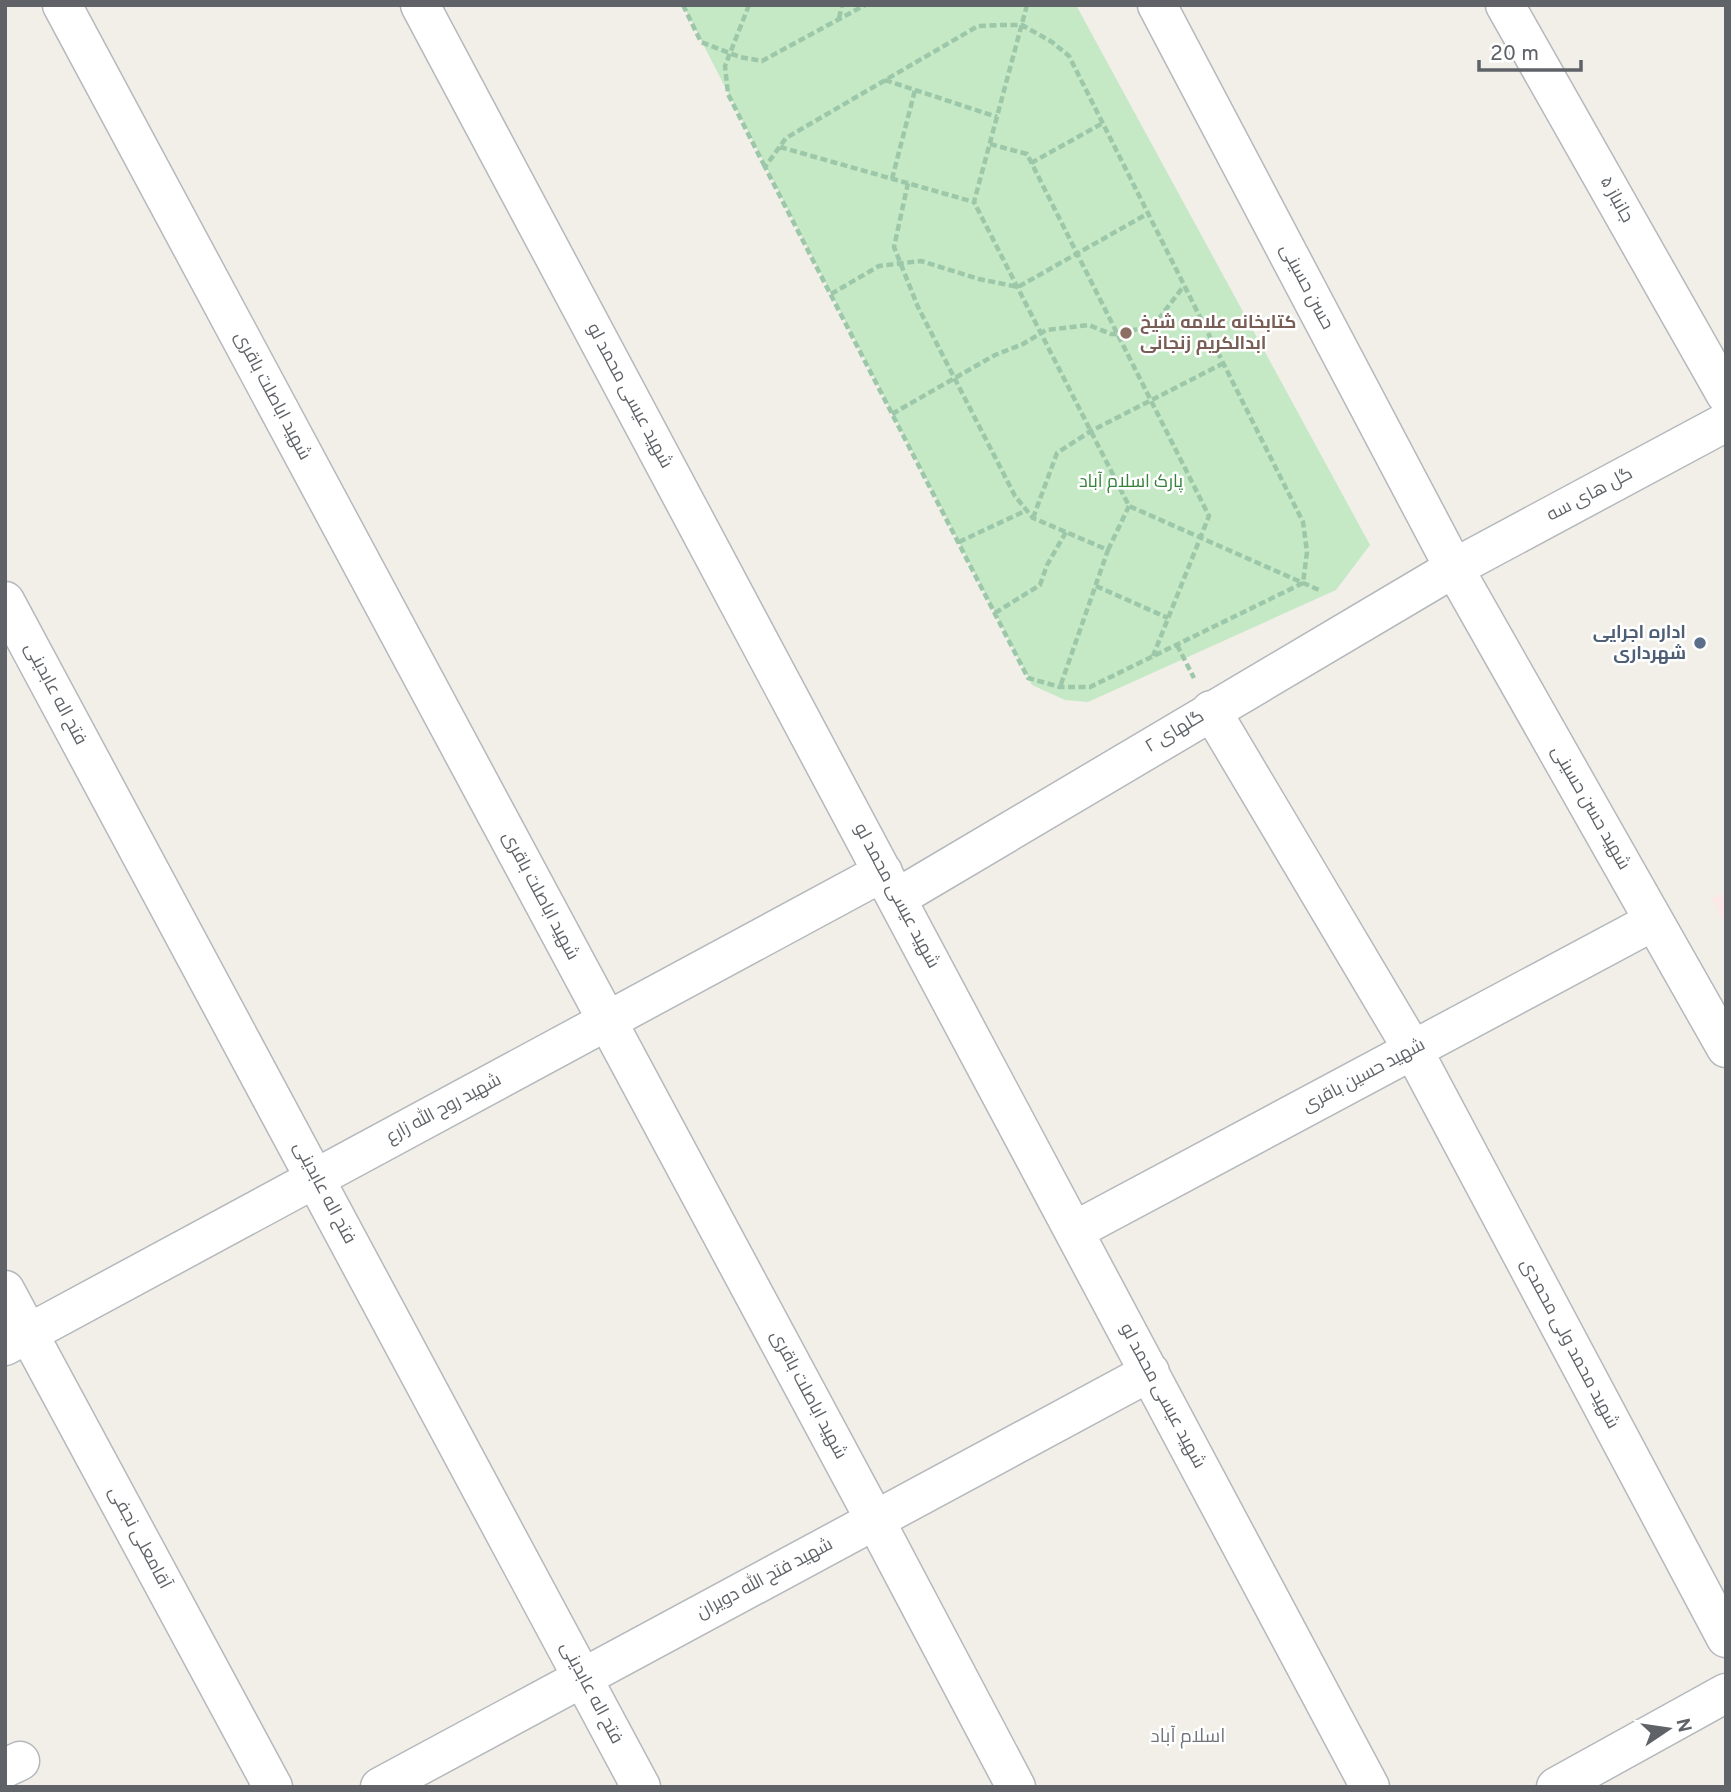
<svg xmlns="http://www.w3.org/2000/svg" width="1731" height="1792" viewBox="0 0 1731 1792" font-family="Overpass,Cairo,sans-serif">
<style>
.medical{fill:#fce8e6}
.green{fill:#c5e8c5}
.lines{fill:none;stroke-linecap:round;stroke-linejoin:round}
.minor-casing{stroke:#b5b8bc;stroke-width:41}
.path{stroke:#9cc7a9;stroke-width:4.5;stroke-dasharray:7 3.5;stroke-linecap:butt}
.minor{stroke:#fff;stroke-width:38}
.education-dot{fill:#8d6e63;stroke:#fff;stroke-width:2.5}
.service-dot{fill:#5c6f8a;stroke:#fff;stroke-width:2.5}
.labels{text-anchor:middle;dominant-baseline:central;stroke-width:5;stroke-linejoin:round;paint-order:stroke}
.street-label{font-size:18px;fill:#5f6368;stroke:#fff}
.education-label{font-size:18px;font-weight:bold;fill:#785e54;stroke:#fff;text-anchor:start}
.park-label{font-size:18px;fill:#348238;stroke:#fff}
.service-label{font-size:18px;font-weight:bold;fill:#4e5e75;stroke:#fff;text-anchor:end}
.neighbourhood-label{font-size:19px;fill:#70757a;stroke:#fff}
</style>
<rect width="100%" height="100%" fill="#f1efe8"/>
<path class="medical" d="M1726,892V925L1712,899Z"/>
<path class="green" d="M683,5H1076L1370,545L1336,590L1088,702L1065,700L1032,685Z"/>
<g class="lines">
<g class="minor-casing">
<path id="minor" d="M62,5L875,1520L1016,1787
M420,5L1370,1787
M1157,5L1454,568L1726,1048
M1505,5L1726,395
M5,601L641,1787
M1211,710L1413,1050L1726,1638
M897,898L1454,568L1726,422
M1074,1231L1654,921
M5,1290L273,1787
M5,1346L883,872
M5,1768L20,1761
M380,1787L1150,1372
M1556,1787L1726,1693"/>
</g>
<path class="path" d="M683,5L701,42L740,57L762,61L865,5
M749,5L725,66L728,94L765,167
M1027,5L974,202L1129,506L1319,590
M839,18L842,5
M1000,25H1022L1052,42L1069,56L1303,522L1307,552L1303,583L1090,687H1060L1028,678L765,167L786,138L978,26Z
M885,80L997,117
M990,144L1027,154L1209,516L1153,656
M780,147L974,202
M1031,163L1103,123
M892,179L915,90
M908,183L894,247L918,307L1015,496L1033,518L1108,550L1060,687
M831,294L879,266L921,261L979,279L1018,287L1147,214
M892,414L995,355L1023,344L1046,330L1089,325L1111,334H1117L1154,325L1183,287
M1033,518L1057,453L1091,431L1222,364
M959,542L1027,510
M1108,550L1129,506
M1096,586L1168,618
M995,613L1040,585L1047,565L1066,532
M1177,645L1194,678"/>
<use href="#minor" class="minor"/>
</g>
<circle class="education-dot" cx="1126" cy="333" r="7"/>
<circle class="service-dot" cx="1700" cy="643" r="7"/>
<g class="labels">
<g class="street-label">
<text transform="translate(1616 200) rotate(61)">جانباز ۵</text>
<text transform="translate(1306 287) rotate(62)">حسن حسینی</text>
<text transform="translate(272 396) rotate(62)">شهید اباصلت باقری</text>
<text transform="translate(629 396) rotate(62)">شهید عیسی محمد لو</text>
<text transform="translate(1590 495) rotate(-28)">گل های سه</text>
<text transform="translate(55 694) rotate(62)">فتح اله عابدینی</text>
<text transform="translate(1175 732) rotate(-31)">گلهای ۲</text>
<text transform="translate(1590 808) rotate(60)">شهید حسن حسینی</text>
<text transform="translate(540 896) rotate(62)">شهید اباصلت باقری</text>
<text transform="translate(896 896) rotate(62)">شهید عیسی محمد لو</text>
<text transform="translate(1364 1076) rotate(-28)">شهید حسین باقری</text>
<text transform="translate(444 1109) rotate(-28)">شهید روح الله زارع</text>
<text transform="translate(324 1193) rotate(62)">فتح اله عابدینی</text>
<text transform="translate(1569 1344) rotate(62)">شهید محمد ولی محمدی</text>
<text transform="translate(808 1395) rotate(62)">شهید اباصلت باقری</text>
<text transform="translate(1162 1396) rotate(62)">شهید عیسی محمد لو</text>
<text transform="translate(139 1538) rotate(62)">آقامعلی نجفی</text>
<text transform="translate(765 1579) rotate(-28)">شهید فتح الله دویران</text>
<text transform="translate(591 1693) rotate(62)">فتح اله عابدینی</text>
</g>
<g class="education-label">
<text x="1140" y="323">کتابخانه علامه شیخ<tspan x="1140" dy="21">ابدالکریم زنجانی</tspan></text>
</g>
<g class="park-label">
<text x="1131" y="482">پارک اسلام آباد</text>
</g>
<g class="service-label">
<text x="1686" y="633">اداره اجرایی<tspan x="1686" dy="21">شهرداری</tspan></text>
</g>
<g class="neighbourhood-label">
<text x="1188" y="1737">اسلام آباد</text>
</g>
</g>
<rect width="1731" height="1792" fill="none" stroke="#5f6368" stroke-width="14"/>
<g transform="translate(1668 1729) rotate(77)" stroke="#ffffff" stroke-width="5" paint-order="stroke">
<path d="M0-5L12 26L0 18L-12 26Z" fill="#5f6368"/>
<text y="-10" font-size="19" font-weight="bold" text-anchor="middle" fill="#5f6368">N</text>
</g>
<path d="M1479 60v10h102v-10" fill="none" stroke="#5f6368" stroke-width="3.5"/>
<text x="1490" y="60" font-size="21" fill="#5f6368" stroke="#ffffff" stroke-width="5" paint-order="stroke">20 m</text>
</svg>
